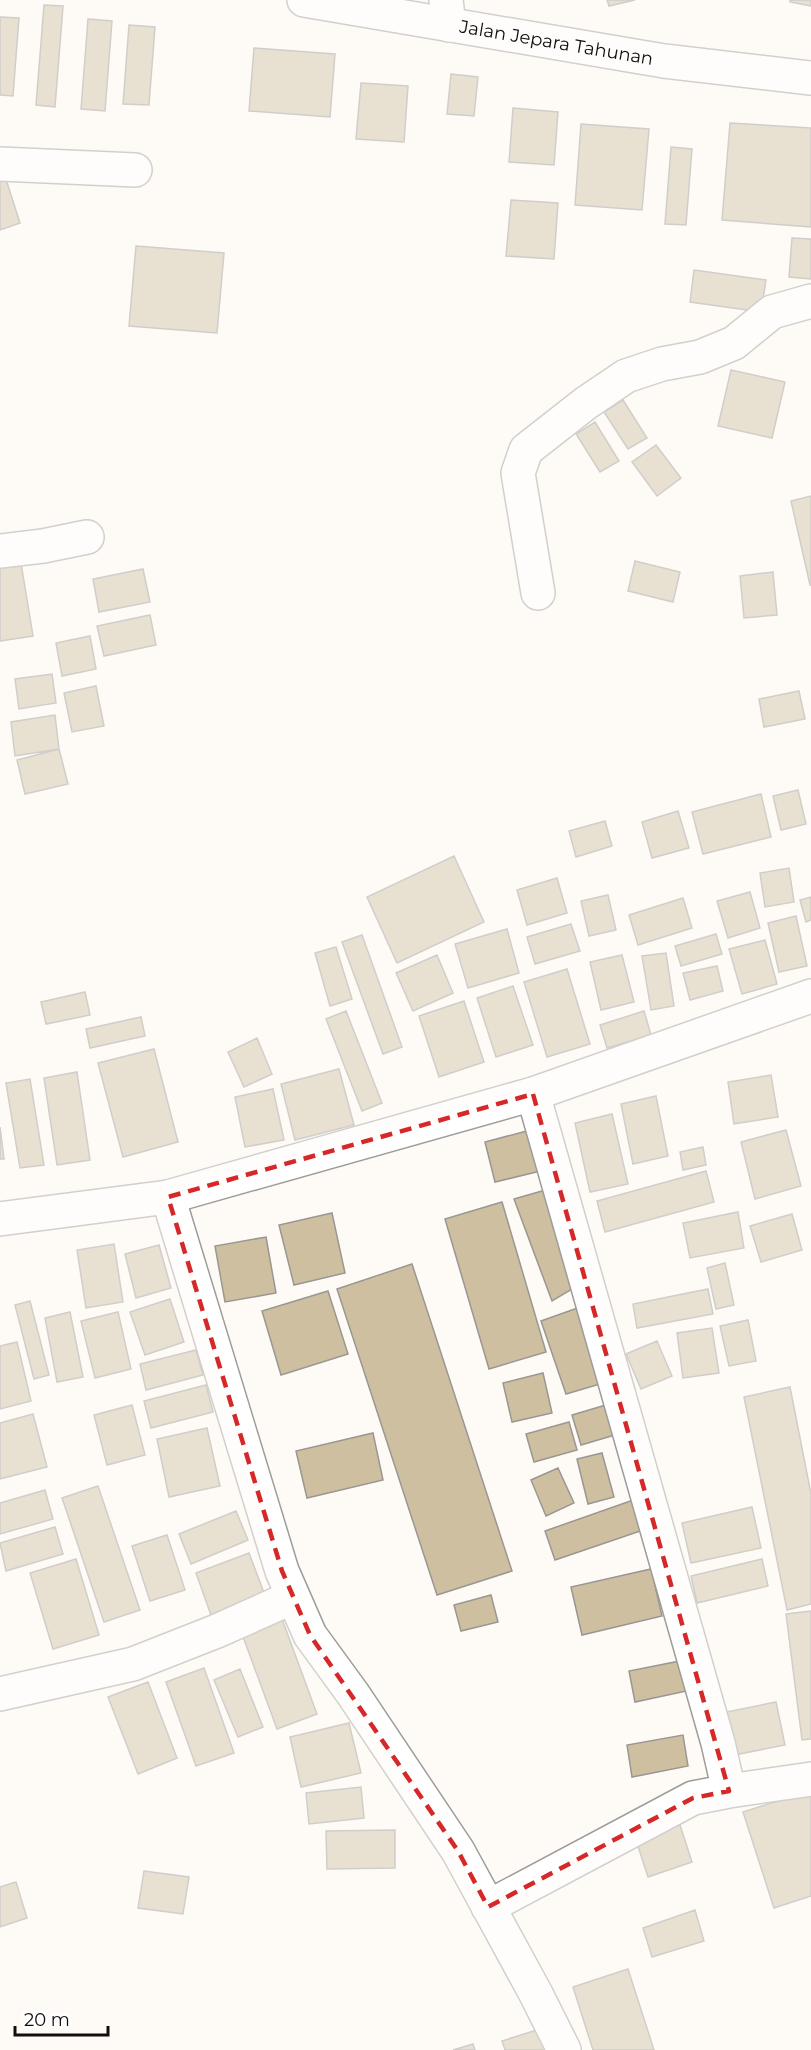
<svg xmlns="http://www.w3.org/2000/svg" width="811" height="2050" viewBox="0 0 811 2050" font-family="Montserrat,sans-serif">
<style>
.building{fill:#cfbfa1;stroke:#9a9793;stroke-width:1.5}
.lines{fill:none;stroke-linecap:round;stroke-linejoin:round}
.street-casing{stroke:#9e9c98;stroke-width:36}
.secondary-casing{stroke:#9e9c98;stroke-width:36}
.highway-casing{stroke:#9e9c98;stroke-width:36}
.street{stroke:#fff;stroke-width:33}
.secondary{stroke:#fff;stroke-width:33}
.highway{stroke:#fff;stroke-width:33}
.marked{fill:none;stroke:#d62828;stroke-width:4.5;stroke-dasharray:12 8;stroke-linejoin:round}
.labels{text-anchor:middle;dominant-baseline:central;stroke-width:4.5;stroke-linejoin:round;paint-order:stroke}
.street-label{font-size:18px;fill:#100f0e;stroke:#fff}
</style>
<rect width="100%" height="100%" fill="#fefbf7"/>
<path class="building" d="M607,0H635L609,6Z
M790,0H811V6L790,2Z
M44,5L63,6L55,107L36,105Z
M0,17L19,18L13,96L0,95Z
M88,19L112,21L105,111L81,109Z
M129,25L155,27L149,105L123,104Z
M254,48L335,54L330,117L249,111Z
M451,74L478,77L474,116L447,114Z
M361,83L408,86L404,142L356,139Z
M513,108L558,112L554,165L509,162Z
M730,123L811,128V227L722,220Z
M581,124L649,129L642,210L575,205Z
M671,147L692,149L686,225L665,224Z
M4,173L20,223L0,230V175Z
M511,200L558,203L554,259L506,256Z
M792,238L811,239V279L789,277Z
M136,246L224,253L217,333L129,326Z
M694,270L766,280L761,312L690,302Z
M731,370L785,382L772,438L718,426Z
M623,400L647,438L628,449L604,412Z
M595,422L619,461L600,472L576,434Z
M656,445L681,478L657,496L632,462Z
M811,496V585H810L791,501Z
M20,557L33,636L0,641V560Z
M635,561L680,572L673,602L628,591Z
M143,569L150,602L99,612L93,579Z
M773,572L777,615L744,618L740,576Z
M150,615L156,645L104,656L97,626Z
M90,636L96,669L62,676L56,643Z
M52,674L56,703L19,709L15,679Z
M96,686L104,726L72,732L64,693Z
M799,691L805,719L764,727L759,699Z
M55,715L59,749L15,756L11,722Z
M59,749L68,784L25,794L17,760Z
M798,790L806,824L781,830L773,796Z
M761,794L771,837L703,854L692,812Z
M678,811L689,848L652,858L642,822Z
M605,821L612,846L576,857L569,831Z
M454,856L484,922L397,963L367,897Z
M789,868L794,902L765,907L760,873Z
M557,878L567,913L527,925L517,890Z
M750,892L760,928L728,938L717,901Z
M608,895L616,930L589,936L581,901Z
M811,897V920L806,922L800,900Z
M683,898L692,928L638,945L629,915Z
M796,916L807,966L779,972L768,923Z
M571,924L580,951L535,964L527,937Z
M507,929L519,973L468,988L455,944Z
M716,934L722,954L681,966L675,946Z
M362,935L402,1047L383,1054L342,942Z
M765,940L777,984L742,994L729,949Z
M336,947L352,999L330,1006L315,953Z
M666,953L674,1006L651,1010L642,956Z
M437,955L453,993L413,1011L396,973Z
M622,955L634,1002L601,1010L590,962Z
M717,966L723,991L690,1000L683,973Z
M567,969L590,1044L547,1057L524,982Z
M513,986L533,1045L496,1057L477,998Z
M85,992L90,1015L46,1024L41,1002Z
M464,1001L484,1062L439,1077L419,1016Z
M346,1011L382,1103L362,1111L326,1019Z
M644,1011L651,1035L607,1048L600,1025Z
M141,1017L145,1036L90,1048L86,1029Z
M257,1038L272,1074L244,1087L228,1052Z
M154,1049L178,1142L123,1157L98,1063Z
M339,1069L354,1125L295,1140L281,1084Z
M77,1072L90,1160L57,1165L44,1078Z
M771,1075L778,1117L734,1124L728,1082Z
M30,1079L44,1165L20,1168L6,1083Z
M273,1089L284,1140L245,1147L235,1097Z
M656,1096L668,1156L633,1164L621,1104Z
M612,1114L628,1184L590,1192L575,1123Z
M0,1127L4,1159H0Z
M538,1128L549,1169L495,1182L485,1142Z
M786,1130L801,1186L755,1199L741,1142Z
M703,1147L706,1165L683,1170L680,1152Z
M706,1171L714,1202L605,1232L597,1201Z
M549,1189L574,1288L552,1301L514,1199Z
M502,1202L546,1352L489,1369L445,1219Z
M738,1212L744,1248L690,1258L683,1223Z
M332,1213L345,1273L294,1285L279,1225Z
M792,1214L802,1250L761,1262L750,1226Z
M266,1237L276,1293L225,1302L215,1246Z
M114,1244L123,1302L86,1308L77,1250Z
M159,1245L171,1288L136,1298L125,1254Z
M725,1263L734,1305L716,1309L707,1268Z
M412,1264L512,1571L437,1595L337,1289Z
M708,1289L713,1314L637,1328L633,1304Z
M328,1291L348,1354L281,1375L262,1311Z
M170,1299L184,1342L145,1355L130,1312Z
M30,1301L49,1375L34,1379L15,1305Z
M583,1306L600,1384L566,1394L541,1321Z
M70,1312L83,1377L57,1382L45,1318Z
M118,1312L131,1369L95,1378L81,1321Z
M748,1320L756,1361L729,1366L720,1326Z
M712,1328L719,1373L683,1378L677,1333Z
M657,1341L672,1376L641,1389L626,1354Z
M17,1342L31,1401L0,1409V1346Z
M196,1350L203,1375L146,1390L140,1364Z
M543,1373L552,1413L512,1422L503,1383Z
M206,1385L213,1412L151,1428L144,1401Z
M790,1387L811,1494V1604L787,1610L744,1397Z
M616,1402L625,1432L581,1445L572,1415Z
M132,1405L145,1455L107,1465L94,1415Z
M33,1414L47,1467L0,1479V1423Z
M569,1422L577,1450L534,1462L526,1434Z
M207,1428L220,1486L169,1497L157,1439Z
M373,1433L383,1480L307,1498L296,1451Z
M602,1453L614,1497L588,1504L577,1459Z
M558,1468L574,1503L546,1516L531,1480Z
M98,1486L140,1610L104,1622L62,1498Z
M45,1490L53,1519L0,1534V1503Z
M639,1498L649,1528L555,1560L545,1531Z
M752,1507L761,1548L691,1563L682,1523Z
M236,1511L248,1540L191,1564L179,1534Z
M55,1527L63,1554L6,1571L0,1543Z
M167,1535L185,1590L150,1601L132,1546Z
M249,1553L266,1598L212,1618L196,1573Z
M76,1559L99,1635L53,1649L30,1573Z
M762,1559L768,1586L697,1603L691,1576Z
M651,1569L662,1616L582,1635L571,1587Z
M491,1595L498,1622L461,1631L454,1605Z
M811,1611V1739L802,1740L786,1614Z
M282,1619L317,1714L277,1729L242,1634Z
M690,1659L696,1689L635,1702L629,1671Z
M204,1668L234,1753L196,1766L166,1682Z
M240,1669L263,1727L238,1737L214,1680Z
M148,1682L177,1758L138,1774L108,1697Z
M776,1702L785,1745L729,1756L721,1713Z
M349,1723L361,1773L301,1787L290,1737Z
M683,1735L688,1766L632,1777L627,1745Z
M361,1787L364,1818L309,1824L306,1793Z
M809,1791L811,1797V1896L774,1908L743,1812Z
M680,1825L692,1862L648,1877L636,1840Z
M395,1830V1868L327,1869L326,1831Z
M144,1871L189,1877L183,1914L138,1908Z
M16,1882L27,1918L0,1927V1887Z
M695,1910L704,1941L652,1957L643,1928Z
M628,1969L654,2050H593L573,1987Z
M546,2027L553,2050H505L502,2041Z
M473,2044L475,2050H453Z"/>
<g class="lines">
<g class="street-casing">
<path id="street" d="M446,0L449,25
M0,164L135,170
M0,551L43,546L87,537
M538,593L518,473L526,450L586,403L626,376L662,364L700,357L734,343L772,312L811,301
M168,1197L282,1571L310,1635L353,1694L458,1851L536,1994L564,2050
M0,1694L133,1664L217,1631L293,1597
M729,1791L811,1779
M488,1907L693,1798L729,1791L718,1743L533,1094"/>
</g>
<g class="secondary-casing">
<path id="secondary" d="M0,1219L168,1197L533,1094L811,996"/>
</g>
<g class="highway-casing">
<g id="highway">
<path id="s1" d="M304,0L664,61L811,78"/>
</g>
</g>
<use href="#street" class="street"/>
<use href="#secondary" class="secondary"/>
<use href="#highway" class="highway"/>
</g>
<path d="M0 0H811V2050H0ZM533,1094L729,1791L693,1798L488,1907L458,1851L310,1635L282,1571L168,1197Z" fill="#fefbf7" fill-opacity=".55" fill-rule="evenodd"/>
<path class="marked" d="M533,1094L729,1791L693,1798L488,1907L458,1851L310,1635L282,1571L168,1197Z"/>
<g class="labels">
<g class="street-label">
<text stroke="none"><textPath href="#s1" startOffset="256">Jalan Jepara Tahunan</textPath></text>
</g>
</g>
<path d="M15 2026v9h93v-9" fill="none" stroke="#100f0e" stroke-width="3"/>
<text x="24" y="2026" font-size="18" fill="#100f0e" stroke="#ffffff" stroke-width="4.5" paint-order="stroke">20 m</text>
</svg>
